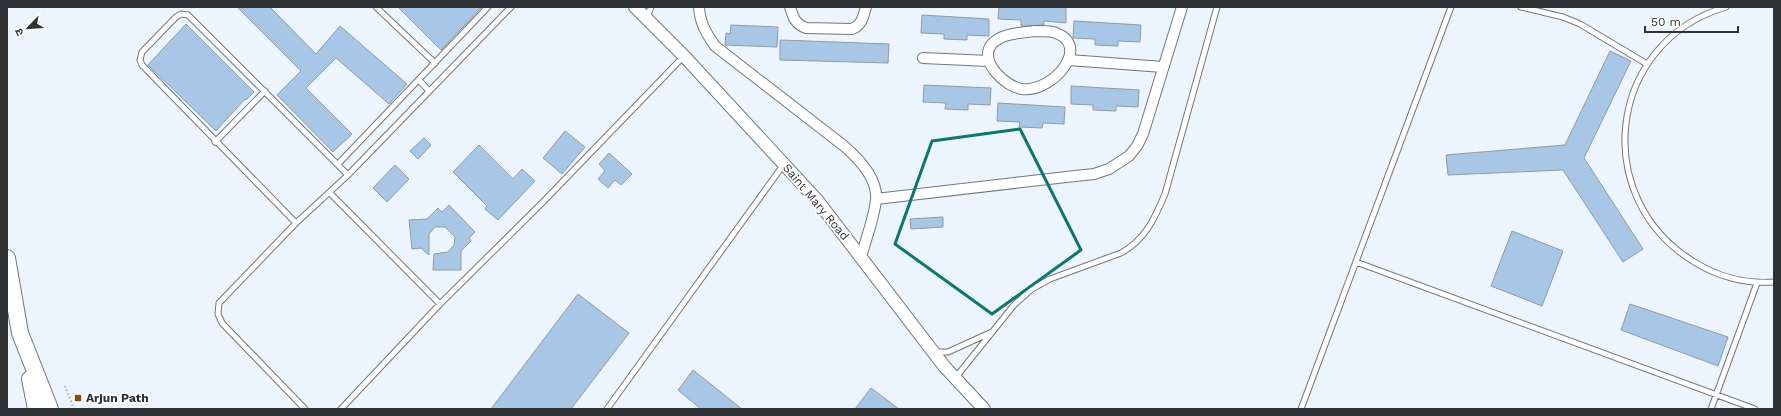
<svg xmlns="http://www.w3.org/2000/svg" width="1781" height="416" viewBox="0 0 1781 416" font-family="'Work Sans','Noto Sans Devanagari',sans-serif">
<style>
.building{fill:#a8c6e6;stroke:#929aa2}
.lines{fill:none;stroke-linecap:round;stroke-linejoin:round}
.service-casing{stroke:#70777f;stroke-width:7}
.minor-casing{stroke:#70777f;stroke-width:12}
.tertiary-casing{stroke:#70777f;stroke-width:14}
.primary-casing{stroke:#70777f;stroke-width:18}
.path{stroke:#92989e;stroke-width:2;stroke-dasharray:1 3;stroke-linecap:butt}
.service{stroke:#fff;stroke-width:5}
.minor{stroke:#fff;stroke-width:10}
.tertiary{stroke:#fff;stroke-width:12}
.primary{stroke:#fff;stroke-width:16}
.marked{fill:none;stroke:#0f766e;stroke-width:3;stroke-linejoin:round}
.poi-dot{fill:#894b0c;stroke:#fff;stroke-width:1.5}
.labels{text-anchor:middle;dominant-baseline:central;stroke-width:3.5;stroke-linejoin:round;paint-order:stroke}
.street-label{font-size:12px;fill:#303336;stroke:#fff}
.poi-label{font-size:12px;font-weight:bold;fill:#303336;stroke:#fff;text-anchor:start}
</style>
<rect width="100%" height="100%" fill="#ecf4fd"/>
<path class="building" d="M237,7H270L316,54L340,26L407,84L389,104L336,58L306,88L352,134L333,152L277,95L301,71Z
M398,7H482L441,50Z
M999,7H1066V23L1044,21V25L1021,26V20L998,19Z
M922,15L989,19V36L967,35V40L944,39V34L921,33Z
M1074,21L1141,25L1140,42L1118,41V46L1095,45V39L1073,38Z
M186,24L254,92L246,100L245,99L216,131L148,65Z
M731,25L778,27L777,47L725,45L726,33L730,34Z
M780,40L889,44L888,63L780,60Z
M1610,51L1631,61L1584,158L1643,249L1623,262L1563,170L1448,175L1446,155L1565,145Z
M924,85L991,88L990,105L968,104V110L945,109L946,103L923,102Z
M1071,86L1139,90L1138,107L1116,106V111L1093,110V105L1071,104Z
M998,103L1065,107L1064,124L1043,123L1042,128L1019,127L1020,122L997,121Z
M565,131L585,147L562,174L543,158Z
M424,138L431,145L418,159L410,151Z
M479,145L513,179L522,169L535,181L498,220L485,209L487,206L453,172Z
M609,153L632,174L621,185L615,180L608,188L598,179L605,171L599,164Z
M395,165L409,179L387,202L373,188Z
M449,205L475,232L469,238L471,241L461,251V270H433L434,254L448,252L454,245L455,237L445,227H435L429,234V255L421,248L412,249L409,220L427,219L438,208L442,212Z
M943,217V227L911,229L910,219Z
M1512,231L1563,251L1542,306L1491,286Z
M578,294L629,333L571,409H491Z
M1630,304L1728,337L1718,366L1621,330Z
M693,370L742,409H701L678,390Z
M871,388L899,409H855Z"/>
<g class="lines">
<g class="service-casing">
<path id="service" d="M376,7L435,63
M1521,7L1563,17L1580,24L1647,64
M1726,7C1606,42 1589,200 1696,263C1719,277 1747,284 1774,282
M647,17L651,7
M419,80L429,91
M215,142L265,91
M338,164L488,7
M348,175L188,15L181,14L176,17L142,52L140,60L142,65L296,223L348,175L511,7
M330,193L440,304
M296,223L219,303L218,314L222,323L305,409
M1356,262L1755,409
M934,352H948L992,332
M956,377L1014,305L1032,289L1050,279L1121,253C1145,240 1155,218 1165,194L1217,7
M341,409L440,304L542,203L684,56
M607,409L784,164
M1301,409L1451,7
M1711,409L1757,283"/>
</g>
<g class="minor-casing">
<path id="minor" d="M699,7C700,23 706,33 715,46L844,146C858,158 878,179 876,200C874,218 866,239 861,257
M790,7C793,17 795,24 806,28L852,29C862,25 863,17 866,7
M1034,31C1040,31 1047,31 1053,32C1094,44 1053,93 1022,89C1006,87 979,62 991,45C1001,33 1021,33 1034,31Z
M923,58L989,61
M1069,60L1163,67
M876,199L1075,176L1094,174L1109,169L1129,156L1137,146L1143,134L1182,7"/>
</g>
<g class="tertiary-casing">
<path id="tertiary" d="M635,7L684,56L817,200L944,366L984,409"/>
</g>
<g class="primary-casing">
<path id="primary" d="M7,258L20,333L50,409
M30,379L36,409"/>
</g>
<path class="path" d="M65,386L74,409"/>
<use href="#service" class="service"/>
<use href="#minor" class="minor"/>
<use href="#tertiary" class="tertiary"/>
<use href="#primary" class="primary"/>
</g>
<path class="marked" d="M1020,129L1081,250L992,314L895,244L932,141Z"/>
<rect class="poi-dot" x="74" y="394" width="8" height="8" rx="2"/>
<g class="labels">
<g class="street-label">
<text transform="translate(816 202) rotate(50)">Saint Mary Road</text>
</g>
<g class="poi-label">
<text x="86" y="398">Arjun Path</text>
</g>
</g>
<rect width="1781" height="416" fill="none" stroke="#303336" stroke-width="16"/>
<g transform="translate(28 28) rotate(245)" stroke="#ffffff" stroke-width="3" paint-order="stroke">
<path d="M0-3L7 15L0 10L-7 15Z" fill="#303336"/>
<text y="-6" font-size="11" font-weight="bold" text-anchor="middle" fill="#303336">उ</text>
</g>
<path d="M1645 26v6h93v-6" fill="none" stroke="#303336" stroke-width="2"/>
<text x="1651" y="26" font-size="12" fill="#303336" stroke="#ffffff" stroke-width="3" paint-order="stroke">50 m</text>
</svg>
